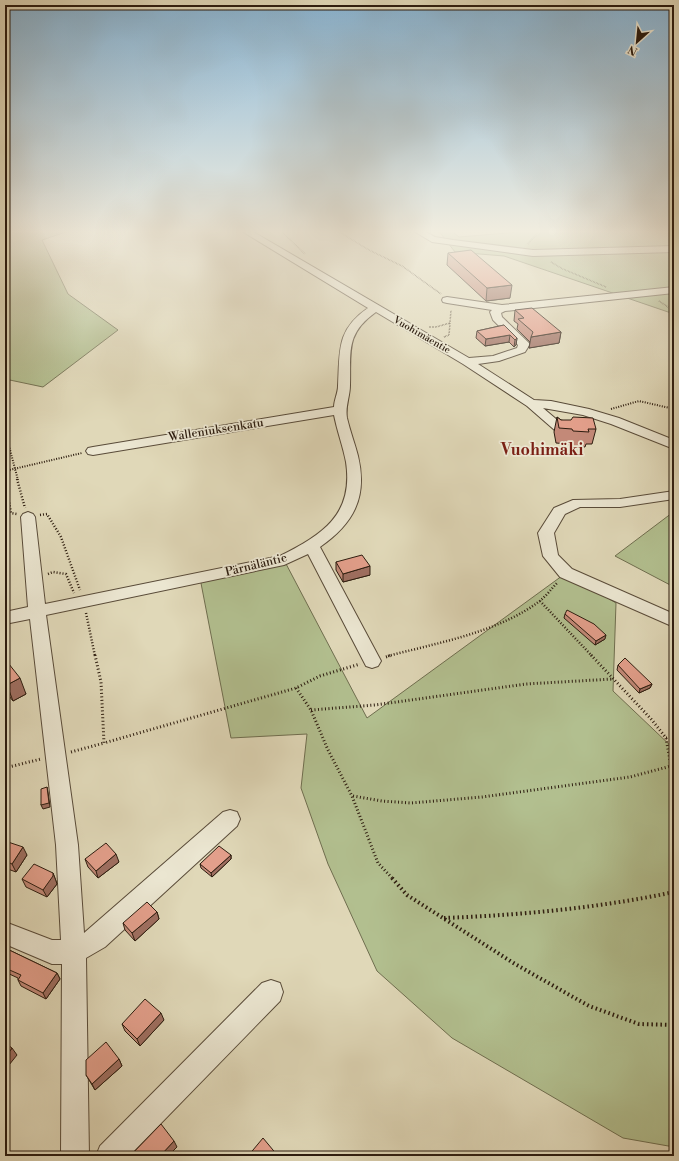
<svg xmlns="http://www.w3.org/2000/svg" width="679" height="1161" viewBox="0 0 679 1161" font-family="'Libre Bodoni',serif">
<style>
.green{fill:#b2bf8f;stroke:#6f6e4f}
.lines{fill:none;stroke-linecap:round;stroke-linejoin:round}
.minor-casing{stroke:#594b39;stroke-width:2}
.path-far4{stroke:#2c1c0f;stroke-width:1.5;stroke-dasharray:0.5 1;stroke-linecap:butt}
.path-far3{stroke:#2c1c0f;stroke-width:2;stroke-dasharray:1 1.5;stroke-linecap:butt}
.path-far2{stroke:#2c1c0f;stroke-width:2.5;stroke-dasharray:1 2;stroke-linecap:butt}
.path-far1{stroke:#2c1c0f;stroke-width:3;stroke-dasharray:1 2.5;stroke-linecap:butt}
.path{stroke:#2c1c0f;stroke-width:4;stroke-dasharray:1.5 3;stroke-linecap:butt}
.minor{fill:#ebe6d1;fill-rule:evenodd}
.wall{fill:#c38978;stroke:#2c1c0f}
.shaded-wall{fill:#9f6f61;stroke:#2c1c0f}
.building{fill:#e39f8b;stroke:#2c1c0f}
.labels{text-anchor:middle;dominant-baseline:central;stroke-width:3.5;stroke-linejoin:round;paint-order:stroke}
.far-street-label{font-size:10px;fill:#2c1c0f;stroke:#ebe6d1}
.street-label{font-size:12px;fill:#2c1c0f;stroke:#ebe6d1}
.district-label{font-size:16px;font-weight:bold;fill:#7a1f14;stroke:#ebe6d1}
</style>
<rect width="100%" height="100%" fill="#e0d8b8"/>
<filter id="stains"><feTurbulence type="fractalNoise" baseFrequency=".005" numOctaves="4"/><feColorMatrix values="0 0 0 0 .2 0 0 0 0 .09 0 0 0 0 .02 0 0 0 .5 -.17"/></filter>
<radialGradient id="worn" r=".72"><stop offset=".6" stop-color="#630" stop-opacity="0"/><stop offset="1" stop-color="#630" stop-opacity=".3"/></radialGradient>
<path class="green" d="M5,230H72L42,240L68,294L118,330L43,387L5,379Z
M438,230H450L459,237L519,232L521,230H674V314L504,256L455,252Z
M674,507V587L615,556L672,513Z
M284,560L367,718L566,573L616,603L613,691L674,749V1147L623,1138L452,1038L377,971L328,864L301,788L307,734L231,738L200,578Z"/>
<g class="lines">
<g class="minor-casing">
<path id="minor" d="M240,230H250L469,358L493,356L517,348L518,345L493,320L490,312L492,310L447,303L443,302L442,300L443,298L447,297L502,305L674,287V293L505,311L501,313L502,317L530,344L525,352L499,361L478,364L534,400L551,401L589,409L619,418L674,440V449L611,424L583,415L543,408L569,430L568,433H558L527,406L463,364L376,312C345,334 351,352 350,385C350,397 345,406 347,418C350,431 355,444 358,456C368,498 353,524 320,547L381,661L378,666L372,668L366,666L308,554L284,565L46,615L78,845L84,933L223,812L230,810L237,812L240,819L237,826L105,947L86,958L89,1156H61L62,964H52L5,944V922L52,940H61L56,845L30,619L5,624V612L28,607L21,517L23,514L28,512L33,514L35,517L45,604L280,556C322,535 354,515 346,462C343,446 337,431 334,415L93,455L88,454L86,451L88,448L93,447L334,407C334,400 338,393 338,386C340,351 336,330 368,308Z
M412,230H422L435,237L453,240L533,250L674,246V252L533,256L432,242Z
M674,491V499L620,507H580L565,514L554,533L558,555L572,569L674,614V627L560,577L543,556L538,533L554,508L573,500L620,499Z
M271,980L280,983L283,992L280,1001L129,1156H96L100,1146L262,983Z"/>
</g>
<path class="path-far4" d="M280,230L305,254
M336,230L369,250L402,266L441,294
M528,244L540,230
M551,262L563,269L606,287
M659,301L674,311
M429,327H436L450,323L451,310
M444,337L449,335L450,323"/>
<path class="path-far3" d="M611,409L639,401L674,409
M5,431L18,480
M5,471L82,453
M5,478V480"/>
<path class="path-far2" d="M5,479L11,513L17,514
M17,479L25,508
M40,515L47,514L61,537L80,590
M48,574L53,572L66,574L74,593
M540,601L592,656
M86,613L95,656
M388,656C437,643 500,632 541,600C547,595 552,588 558,582"/>
<path class="path-far1" d="M95,655L101,682L104,743L296,688L320,676L360,664
M591,655L652,720L666,738L671,766L674,769
M386,657L392,655
M296,688L311,710L328,750L352,796L378,863L393,879
M311,710L375,705L526,684L613,679
M666,738H674
M71,752L104,743
M5,768L41,759
M353,796L382,801L411,803L482,797L630,777L671,766"/>
<path class="path" d="M392,878L407,895L515,964L589,1006L639,1024L674,1025
M444,918C522,915 598,908 674,892"/>
<use href="#minor" class="minor"/>
</g>
<path class="wall" d="M448,253L510,298L486,301L447,265Z
M515,310L561,332L559,343L529,348L530,342L517,329L518,324L514,321Z
M504,325L517,338L516,345L514,347L509,342L485,346L476,338L477,331Z
M557,417L561,420L596,429L592,444H586L585,447L569,446V444L556,443L554,432Z
M336,562L370,575L343,582L336,570Z
M565,614L605,639L595,645L564,618Z
M5,659L26,694L13,701L5,691Z
M618,665L652,684L650,688L639,693L617,670Z
M5,841L27,855L16,872L5,868Z
M231,855V859L212,877L201,868L200,864Z
M85,859L119,862L98,878L88,867Z
M53,873L56,881L57,884L47,897L26,887L22,879Z
M157,912L159,919L135,941L125,930L123,923Z
M5,948L57,973L60,979L46,999L21,986L18,980V978L5,972Z
M164,1020L140,1046L125,1031L122,1024Z
M119,1059L122,1066L95,1090L86,1075Z"/>
<path class="shaded-wall" d="M512,285L510,298L486,301L487,288Z
M561,332L559,343L529,348L531,337Z
M510,335L509,342L485,346L486,339Z
M517,338L516,345L514,347L515,340Z
M370,566V575L343,582V574Z
M606,635L605,639L595,645L596,641Z
M20,678L26,694L13,701L7,685Z
M652,684L650,688L639,693L640,689Z
M47,787L48,792L50,807L43,809L41,805Z
M23,847L27,855L16,872L12,864Z
M116,854L119,862L98,878L96,871Z
M231,855V859L212,877L211,873Z
M53,873L56,881L57,884L47,897L43,890Z
M157,912L159,919L135,941L132,933Z
M57,973L60,979L46,999L43,993Z
M161,1013L164,1020L140,1046L137,1039Z
M12,1048L17,1055L5,1070V1058Z
M119,1059L122,1066L95,1090L92,1084Z
M174,1141L177,1147L168,1156H160Z"/>
<path class="building" d="M471,250L512,285L487,288L448,253Z
M532,308L561,332L531,337L533,332L518,319L524,318L515,310Z
M504,325L517,338L515,340L510,335L486,339L477,331Z
M557,417L561,420H571L573,417L593,418L596,429H588L589,432L573,431L572,429L559,428Z
M362,555L370,566L343,574L336,562Z
M567,610L594,624L606,635L596,641L565,614Z
M625,658L652,684L640,689L618,665Z
M5,659L20,678L7,685L5,683Z
M47,787L49,803L41,805V789Z
M5,841L23,847L12,864L5,861Z
M106,843L116,854L96,871L85,859Z
M219,846L231,855L211,873L200,864Z
M34,864L53,873V876L43,890L22,879Z
M147,902L157,912L132,933L123,923Z
M5,948L57,973L43,993L18,980L21,975L5,968Z
M145,999L161,1013L137,1039L122,1024Z
M106,1042L119,1059L92,1084L86,1075V1060Z
M5,1043L12,1048L5,1058Z
M161,1124L174,1141L160,1156H130Z
M263,1138L278,1156H248Z"/>
<linearGradient id="sky" x2="0" y2="1"><stop stop-color="#88b5d5"/><stop offset="0.59" stop-color="#f1eddf"/><stop offset="1" stop-color="#f1eddf" stop-opacity="0"/></linearGradient>
<rect width="679" height="392" fill="url(#sky)"/>
<g class="labels">
<g class="far-street-label">
<text transform="translate(422 335) rotate(30)">Vuohimäentie</text>
</g>
<g class="street-label">
<text transform="translate(216 430) rotate(-9)">Walleniuksenkatu</text>
<text transform="translate(256 565) rotate(-14)">Pärnäläntie</text>
</g>
<g class="district-label">
<text x="542" y="450">Vuohimäki</text>
</g>
</g>
<rect width="679" height="1161" fill="none" stroke="#e0d8b8" stroke-width="20"/>
<rect x="6" y="6" width="667" height="1149" fill="none" stroke="#2c1c0f" stroke-width="2"/>
<rect x="10" y="10" width="659" height="1141" fill="none" stroke="#2c1c0f"/>
<g transform="translate(637 42) rotate(207)" stroke="#ebe6d1" stroke-width="3" paint-order="stroke">
<path d="M0-3L7 15L0 10L-7 15Z" fill="#2c1c0f"/>
<text y="-6" font-size="11" font-weight="bold" text-anchor="middle" fill="#2c1c0f">N</text>
</g>
<rect width="100%" height="100%" filter="url(#stains)"/>
<rect width="100%" height="100%" fill="url(#worn)"/>
</svg>
